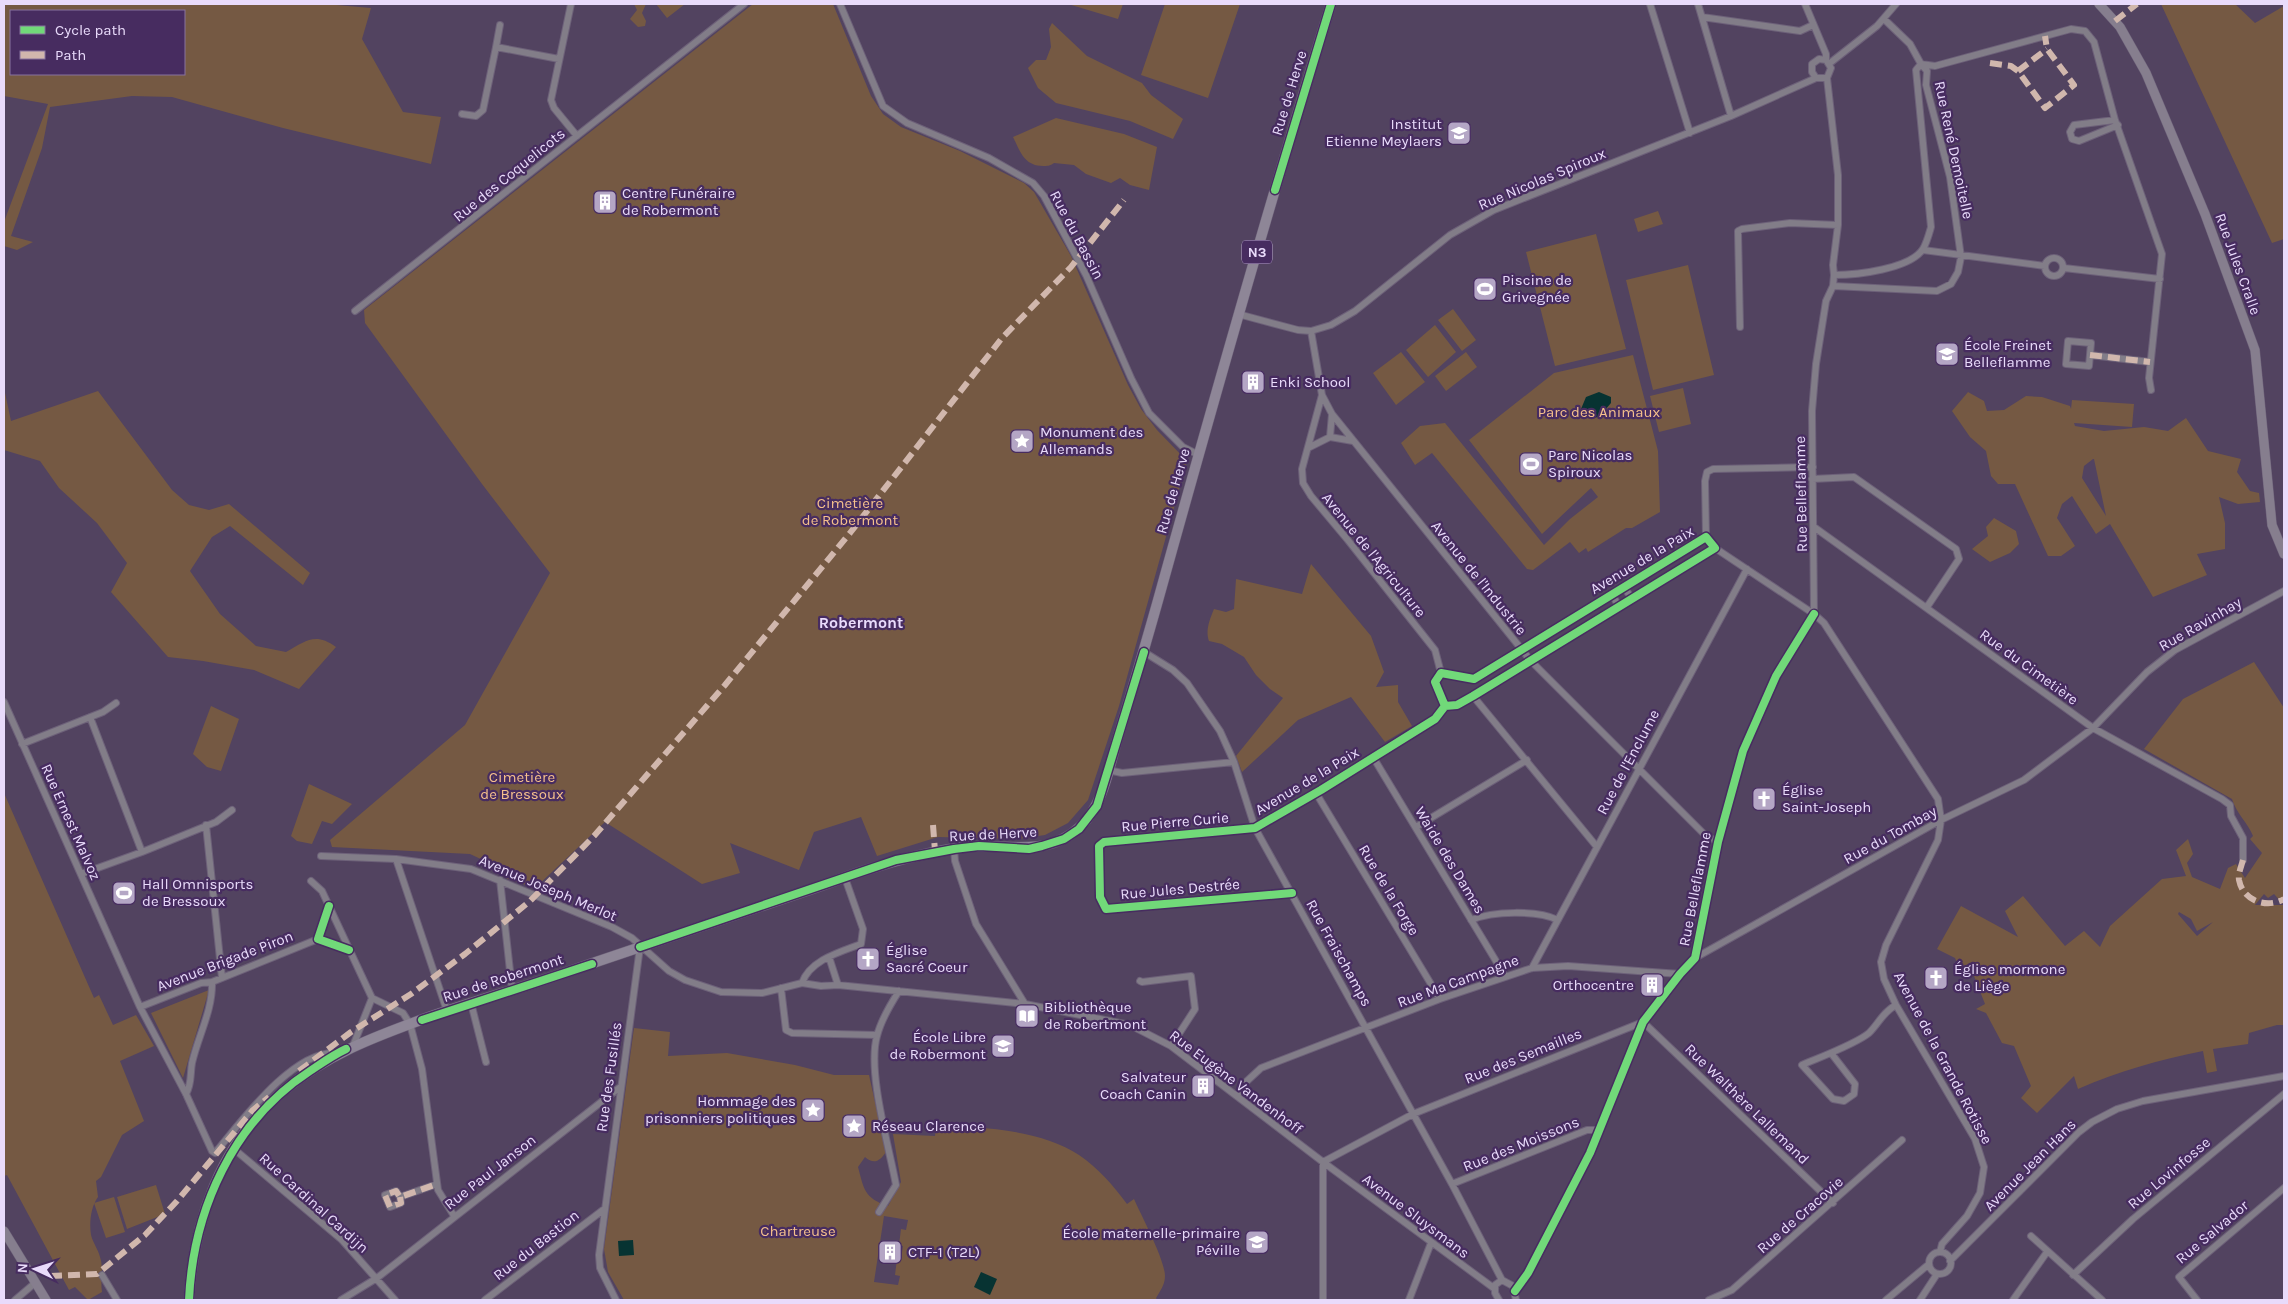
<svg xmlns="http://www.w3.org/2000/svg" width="2288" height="1304" viewBox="0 0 2288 1304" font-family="Karla,sans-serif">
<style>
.green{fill:#755943;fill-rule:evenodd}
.water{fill:#073332}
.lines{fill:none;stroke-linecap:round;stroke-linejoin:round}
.street-casing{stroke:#6d6179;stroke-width:8}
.secondary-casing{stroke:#6d6179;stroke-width:10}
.primary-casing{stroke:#6d6179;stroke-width:11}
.street{stroke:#827d88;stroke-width:6}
.secondary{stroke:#867e8e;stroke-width:9}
.primary{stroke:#8e8697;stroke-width:10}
.quiet{stroke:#d1b7ad;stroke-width:6;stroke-dasharray:12 6;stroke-linecap:butt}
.cycleway-casing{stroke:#472c60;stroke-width:11}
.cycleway{stroke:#71d979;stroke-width:8}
.labels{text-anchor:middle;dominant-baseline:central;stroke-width:4.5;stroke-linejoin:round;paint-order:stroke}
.shield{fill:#472c60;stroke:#b8a6cc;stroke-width:1}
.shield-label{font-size:14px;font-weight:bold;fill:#e9dbfb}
.street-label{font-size:15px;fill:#e9dbfb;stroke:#472c60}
.poi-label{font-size:15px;fill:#e9dbfb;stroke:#472c60;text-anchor:start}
.park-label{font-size:15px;fill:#f6c18c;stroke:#472c60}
.neighbourhood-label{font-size:16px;font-weight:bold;fill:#e9dbfb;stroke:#472c60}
</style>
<rect width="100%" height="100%" fill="#524360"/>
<path class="green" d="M4,4H325L371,8L362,39L403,112L441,117L431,164L283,128L172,97L132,96L50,107L42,148L11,236L33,242L17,250L4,246V222L48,104L4,96ZM11,11H184V74H11Z
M634,4H646L642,13L646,21L645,26L638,27L630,19L637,10Z
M656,4H685L667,18Z
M753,4H833L871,96L883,114L901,127L960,151L1024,183L1034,192L1071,256L1128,385L1141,409L1157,430L1187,461L1119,706L1088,800L1068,823L1045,835L1018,839L938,837L877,856L861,817L814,832L799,870L730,843L740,873L702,884L605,822L535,888L506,878L500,868L470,854L332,847L330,840L465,725L550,573L482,484L365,323L364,310Z
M1068,4H1123L1118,19Z
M1165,4H1240L1208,98L1141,75Z
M2161,4H2235L2255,23L2284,6V239L2272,243Z
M1052,23L1087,56L1142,83L1151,95L1183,119L1173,139L1130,121L1056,103L1038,88L1028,68L1036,60H1046L1051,47L1049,29Z
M1056,118L1124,134L1157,147L1149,190L1130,185L1120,178L1111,183L1086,174L1074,165L1054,163C1050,166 1047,166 1043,166C1024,166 1020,151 1013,137Z
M1658,211L1663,224L1638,232L1634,219Z
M1596,234L1626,349L1555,366L1526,252Z
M1688,265L1714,375L1653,390L1626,280Z
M1453,309L1476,340L1462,351L1438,320Z
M1435,325L1456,352L1428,377L1406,350Z
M1401,352L1425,382L1396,405L1373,373Z
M1466,352L1477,367L1446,391L1435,376Z
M1633,355L1658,451L1660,512L1632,528H1626L1588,552L1586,548L1579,553L1570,542L1533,570L1527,569L1432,453L1415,465L1401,443L1420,426L1445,423L1544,545L1570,519L1598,497L1591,488L1542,534L1469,440L1554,373Z
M4,388L11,421L98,391L172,490L189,505L209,510L229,504L310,573L303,585L230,526L212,537L190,571L220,614L256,646L286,652C306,641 315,632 336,647L299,689L254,670L203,661L168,657L111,592L127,563L97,523L59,488L40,461L4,450Z
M1683,388L1691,424L1659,432L1650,396Z
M1968,392L1984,401L1987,411L2004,410L2026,396L2042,397L2070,406L2071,409L2072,400L2134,404L2132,427L2074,423L2075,426L2104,431L2144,427L2168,431L2186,418L2208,451L2241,459L2237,472L2250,491L2259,493L2260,502L2238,504L2219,497L2225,523V549L2197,554L2207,575L2153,597L2110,524L2096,534L2072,496L2062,504L2057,518L2075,546L2061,556H2048L2015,484H1998L1991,476L1986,451L1970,437L1952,411ZM2093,459H2094L2106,516L2082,478L2084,466Z
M1994,518L2016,531L2019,544L2010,553L1990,562L1972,549L1988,536L1986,527Z
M1311,564L1371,636L1384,672L1376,687L1398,685V702L1412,726L1385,742L1351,697L1298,720L1242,772L1236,756L1283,698L1270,689L1256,675L1244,657L1222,644L1209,641C1205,630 1210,619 1214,609L1226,612L1234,609L1236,579L1302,594Z
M2254,662L2284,708V1025H2277L2249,1033L2248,1044L2213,1049L2217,1071L2207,1073L2203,1051C2158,1060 2119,1071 2078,1089L2074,1076L2037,1113L2021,1098L2031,1086L2014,1046L2002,1043L1986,1013L1976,1009L1985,1004L1974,976L1964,979L1955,958L1937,949L1961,906L2018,937L2005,911L2023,896L2065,946L2084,931L2100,947L2110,926L2162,879L2186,876L2176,850L2188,839L2193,854L2187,863L2192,877L2220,889L2228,868L2236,864L2245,878L2262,853L2250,839L2253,836C2248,823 2236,813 2232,799L2144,749L2183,699ZM2264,894L2268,898L2274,894L2284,905H2255ZM2179,912L2191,919L2197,931L2213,922L2197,936L2178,914Z
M211,706L239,719L221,771L207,767L193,754Z
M309,784L352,804L332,824L322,821L312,844L297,841L291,836Z
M4,793L94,998L99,995L113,1025L136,1015L154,1046L120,1061L144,1121L122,1135L101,1177L96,1181L98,1197C91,1206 89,1223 91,1235C93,1243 98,1249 100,1257C104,1269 100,1280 102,1292L88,1300L75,1287L69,1290L7,1175L4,1176Z
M209,990L183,1078L151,1013Z
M634,1028L670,1032L668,1056L727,1053L795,1065L834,1075H869L886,1152C880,1161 874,1165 865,1157L858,1167C864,1189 864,1198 888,1206L901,1182L893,1134L935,1136L936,1126C979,1126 1042,1130 1079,1155C1098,1168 1113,1185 1127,1204L1134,1199C1141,1215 1165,1260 1165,1276C1165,1285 1160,1291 1156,1298L1157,1300H624L608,1272L604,1249ZM884,1216L908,1220L906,1230L901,1229L899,1245L903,1246L901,1259H897L895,1275L900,1276L898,1285L874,1282Z
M156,1185L165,1214L127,1229L117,1197Z
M114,1197L125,1232L106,1238L94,1203Z"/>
<path class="water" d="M1599,392L1611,397V403L1599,417L1590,418L1581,409L1586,397Z
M633,1240L634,1255L619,1256L618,1241Z
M981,1272L997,1279L990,1295L974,1287Z"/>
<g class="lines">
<g class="street-casing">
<path id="street" d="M571,4L551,100L554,108L577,136
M840,4L883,106L907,123L989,158L1033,183L1044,196L1086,275L1131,378L1149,413L1183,447L1199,455
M1650,4L1690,133
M1698,4L1731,116
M1805,4L1826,54V60
M1702,17L1800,31L1813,25
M1884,19L1910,44L1921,64L1935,66L2071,29L2085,31L2094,42L2115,120L2162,254L2149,378L2151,390
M496,47L500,25
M1830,63L1877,26L1896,4
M462,114L476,116L483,110L496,47L559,59
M2115,120L2074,125L2070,132L2072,139L2079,141L2118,125
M1923,250L2045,266
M2045 267a9 9 0 1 1 18 0a9 9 0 1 1-18 0Z
M2064,268L2160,279
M1833,286L1937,291L1951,284L1958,272L1961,257L1950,177L1926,85L1927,71L1921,64L1916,70L1931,227C1929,234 1927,242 1923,249C1910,269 1857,275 1834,275
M355,311L744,4
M1238,314L1298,330L1311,331L1331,325L1355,311L1450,235L1494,210L1731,116L1816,78H1827L1831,68L1826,60L1819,59L1812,64V72L1816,78
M1740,327L1738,231L1742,229L1790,223L1838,225
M2068,341L2091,343L2089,366L2066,364Z
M2090,355L2150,362
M1322,395L1302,469L1303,483L1311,496L1347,539L1435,650L1441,673
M1332,414L1531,661L1706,836L1718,842
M1330,437L1353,441
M1308,448L1330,437L1332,414L1322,395L1311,331
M1812,479L1854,477L1956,549L1959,559L1927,607
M1814,527L2093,728L2222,799L2230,805L2231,816L2243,838V860
M1706,537L1705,481L1707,472L1713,469L1813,467
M1715,548L1814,614L1824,623L1938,799L1941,820L1938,840L1886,945L1881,962L1884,979L1896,1005L1975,1139L1984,1167L1980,1193L1967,1216L1942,1244L1940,1252
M1624,587L1632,599
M1612,594L1619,607
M1144,652L1173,670L1187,683L1220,731L1234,762L1255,828L1452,1184L1502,1280
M1473,696L1597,847
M4,702L140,1007L186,1094L212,1151L215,1153C241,1122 293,1050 336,1053
M90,717L142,852
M22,744L103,712L116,703
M1373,757L1505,976
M1108,770L1122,773L1234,762
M1316,793L1440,999
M206,825L222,978
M1416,827L1527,760
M954,849L955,861L976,924L1025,1004
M321,856L396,859L471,869L612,927L632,938L669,971L685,980L721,992L762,993L802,983L821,986L838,985L1025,1004L1130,1025L1171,1046L1323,1162L1495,1289
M396,859L447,1011
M81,874L142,852L216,822L232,810
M500,880L512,989
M311,881L322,891L372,998L403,1013L410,1024L422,1069L438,1190L454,1216
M1292,893L1106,909L1100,897L1099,846L1104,842L1255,828L1321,790L1435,719L1445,706L1457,705L1473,696L1715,548L1706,537L1474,679L1441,673L1435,682L1445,706
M1471,920C1493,911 1537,910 1558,920
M318,939L329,906
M829,957L838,985
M1695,958L1941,820L2024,780L2093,728L2147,672L2175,650L2284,591
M1532,968L1747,569
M1140,981L1142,982L1191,976L1195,1009L1171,1046
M802,983C810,960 840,952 861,944L863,929L845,878
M781,988L786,1030L792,1033L877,1035
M471,1003L486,1062
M140,1007L201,983L212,982L318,939L349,950
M353,1046L372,998
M1831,1053L1855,1084L1854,1094L1844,1101L1833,1099L1802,1065C1818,1058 1856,1044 1869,1033C1879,1023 1883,1012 1896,1005
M186,1094C192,1084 190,1074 192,1063C198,1036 213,1010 212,982
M1237,1095L1247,1081L1261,1068L1440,999L1532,968L1568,966L1680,974
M234,1149L342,1240L395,1300
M1323,1162L1413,1114L1643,1022L1833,1203
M1323,1162V1300
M1452,1184L1587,1130H1599
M400,1197L401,1203L390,1207L385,1195L396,1191L400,1197L437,1184
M879,1212L896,1185C889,1146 867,1072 877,1036C881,1020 890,1005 899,991
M2031,1236L2102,1300
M1929 1263a11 11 0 1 1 22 0a11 11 0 1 1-22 0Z
M1950,1261L2079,1132L2092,1122L2117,1109L2143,1101L2284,1076
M102,1275L117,1300
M2073,1275L2133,1219L2284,1094
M1502,1280L1513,1286L1516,1300
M1515,1291L1528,1273L1590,1153L1643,1022L1680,974L1695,958L1718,842L1743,751L1776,676L1814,614L1812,411L1816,364L1826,301L1833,286L1834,275L1833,265L1838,225V175L1827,78
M15,1300L35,1283
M341,1300L377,1278L619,1088
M485,1300L603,1210
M616,1300L600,1268L599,1255L640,947
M1409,1300L1431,1243
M1499,1300L1495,1293V1285L1502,1280
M1709,1300L1732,1290L1902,1140
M1886,1300L1929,1264
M1920,1300L1937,1274
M2013,1300L2047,1252
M2197,1300L2179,1277L2284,1188"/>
</g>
<g class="secondary-casing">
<path id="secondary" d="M2099,4L2120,27L2146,73L2205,214L2255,350L2272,525L2284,554
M4,1231L46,1300"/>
</g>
<g class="primary-casing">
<path id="primary" d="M189,1300C193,1222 221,1144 282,1092C325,1055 376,1036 429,1017C484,998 541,982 596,962C664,939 732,916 800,893C837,881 874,865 912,857C934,852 956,847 979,846C1016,846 1051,855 1081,826C1104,804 1109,766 1118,737C1133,687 1148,637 1162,586C1216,392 1271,197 1331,4"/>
</g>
<use href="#street" class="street"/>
<use href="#secondary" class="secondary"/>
<use href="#primary" class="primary"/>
<path class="quiet" d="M2115,21L2137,4
M1990,63L2011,66L2018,71L2045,108L2074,85L2047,49L2045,36
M2018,71L2047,49
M2090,355L2150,362
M933,825L935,851
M2243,860C2241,867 2238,874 2239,880C2243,901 2267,909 2284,899
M299,1071L351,1032L411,994L465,954L530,901L594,836L725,685L850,533L1002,338L1071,267L1124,200
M400,1197L401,1203L390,1207L385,1195L396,1191L400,1197L437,1184
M50,1276L97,1274L145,1235L177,1201L253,1110L269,1097"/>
<g class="cycleway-casing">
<path id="cycleway" d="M1275,190L1331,4
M1292,893L1106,909L1100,897L1099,846L1104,842L1255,828L1321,790L1435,719L1445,706L1457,705L1473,696L1715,548L1706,537L1474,679L1441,673L1435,682L1445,706
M329,906L318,939L349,950
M640,947L896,860L954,849L979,846L1029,849L1042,846L1064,839L1079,829L1097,806L1144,652
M422,1020L592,964
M1515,1291L1528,1273L1590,1153L1643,1022L1680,974L1695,958L1718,842L1743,751L1776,676L1814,614
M189,1300C193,1210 233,1121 310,1071C322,1063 333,1055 346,1049"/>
</g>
<use href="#cycleway" class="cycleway"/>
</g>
<defs>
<g id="school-square" transform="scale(1.25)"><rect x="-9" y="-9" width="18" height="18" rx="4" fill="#b4a6c5" stroke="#472c60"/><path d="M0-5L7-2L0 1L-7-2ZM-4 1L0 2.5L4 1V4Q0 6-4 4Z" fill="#fff"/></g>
<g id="building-square" transform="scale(1.25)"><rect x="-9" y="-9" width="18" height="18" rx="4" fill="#b4a6c5" stroke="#472c60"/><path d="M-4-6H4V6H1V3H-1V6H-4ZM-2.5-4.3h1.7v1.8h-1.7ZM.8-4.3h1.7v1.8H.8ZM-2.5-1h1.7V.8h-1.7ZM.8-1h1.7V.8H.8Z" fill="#fff"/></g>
<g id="stadium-square" transform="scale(1.25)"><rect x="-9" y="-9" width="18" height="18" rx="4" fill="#b4a6c5" stroke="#472c60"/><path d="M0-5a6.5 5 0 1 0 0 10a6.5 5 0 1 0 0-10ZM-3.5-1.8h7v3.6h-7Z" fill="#fff"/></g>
<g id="sight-square" transform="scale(1.25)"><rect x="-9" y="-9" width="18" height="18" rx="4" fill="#b4a6c5" stroke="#472c60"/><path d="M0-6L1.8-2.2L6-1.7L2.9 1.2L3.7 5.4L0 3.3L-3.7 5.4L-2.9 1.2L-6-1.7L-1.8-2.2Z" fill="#fff"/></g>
<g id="church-square" transform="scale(1.25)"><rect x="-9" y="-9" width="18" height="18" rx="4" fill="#b4a6c5" stroke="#472c60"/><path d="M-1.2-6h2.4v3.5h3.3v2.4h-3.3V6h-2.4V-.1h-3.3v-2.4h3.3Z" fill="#fff"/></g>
<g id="library-square" transform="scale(1.25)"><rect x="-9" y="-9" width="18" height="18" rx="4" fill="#b4a6c5" stroke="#472c60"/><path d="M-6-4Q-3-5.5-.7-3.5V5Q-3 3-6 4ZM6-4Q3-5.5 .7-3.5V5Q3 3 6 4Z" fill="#fff"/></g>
</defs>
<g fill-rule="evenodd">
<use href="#school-square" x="1459" y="133"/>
<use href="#building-square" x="605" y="202"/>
<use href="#stadium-square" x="1485" y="289"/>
<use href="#school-square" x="1947" y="354"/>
<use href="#building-square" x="1253" y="382"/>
<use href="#sight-square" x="1022" y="441"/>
<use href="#stadium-square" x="1531" y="464"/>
<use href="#church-square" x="1764" y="799"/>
<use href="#stadium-square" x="124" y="893"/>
<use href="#church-square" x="868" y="959"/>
<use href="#church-square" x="1936" y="978"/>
<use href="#building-square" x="1652" y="985"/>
<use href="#library-square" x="1027" y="1016"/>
<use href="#school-square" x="1003" y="1046"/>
<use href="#building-square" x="1203" y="1086"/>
<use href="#sight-square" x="813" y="1110"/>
<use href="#sight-square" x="854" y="1126"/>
<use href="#school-square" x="1257" y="1242"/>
<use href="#building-square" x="890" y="1252"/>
</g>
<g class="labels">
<rect class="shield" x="1242" y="240.5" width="30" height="23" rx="4"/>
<g class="shield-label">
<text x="1257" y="252">N3</text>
</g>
<g class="street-label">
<text transform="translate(1289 93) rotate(-73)">Rue de Herve</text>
<text transform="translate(1954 150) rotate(78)">Rue René Demoitelle</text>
<text transform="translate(509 175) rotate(-39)">Rue des Coquelicots</text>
<text transform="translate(1542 179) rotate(-23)">Rue Nicolas Spiroux</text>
<text transform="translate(1077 235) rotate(62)">Rue du Bassin</text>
<text transform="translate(2238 264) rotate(70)">Rue Jules Cralle</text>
<text transform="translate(1173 491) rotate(-74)">Rue de Herve</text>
<text transform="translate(1801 494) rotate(-91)">Rue Belleflamme</text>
<text transform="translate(1374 555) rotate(51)">Avenue de l'Agriculture</text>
<text transform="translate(1642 560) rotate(-31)">Avenue de la Paix</text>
<text transform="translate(1479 578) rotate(51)">Avenue de l'Industrie</text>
<text transform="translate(2200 624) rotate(-30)">Rue Ravinhay</text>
<text transform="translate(2029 667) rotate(36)">Rue du Cimetière</text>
<text transform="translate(1628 762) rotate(-62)">Rue de l'Enclume</text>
<text transform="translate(1307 781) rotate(-31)">Avenue de la Paix</text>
<text transform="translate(71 822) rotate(66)">Rue Ernest Malvoz</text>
<text transform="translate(1175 822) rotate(-5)">Rue Pierre Curie</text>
<text transform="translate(993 834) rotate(-3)">Rue de Herve</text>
<text transform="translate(1890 835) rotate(-29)">Rue du Tombay</text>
<text transform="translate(1450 860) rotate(59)">Waide des Dames</text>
<text transform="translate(548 888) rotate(23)">Avenue Joseph Merlot</text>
<text transform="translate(1180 889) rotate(-5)">Rue Jules Destrée</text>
<text transform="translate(1695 889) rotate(-79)">Rue Belleflamme</text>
<text transform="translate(1389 890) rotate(59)">Rue de la Forge</text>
<text transform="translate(1339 953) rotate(61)">Rue Fraischamps</text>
<text transform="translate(225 961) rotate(-21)">Avenue Brigade Piron</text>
<text transform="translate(503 978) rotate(-18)">Rue de Robermont</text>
<text transform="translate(1458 981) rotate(-20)">Rue Ma Campagne</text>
<text transform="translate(1523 1056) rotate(-22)">Rue des Semailles</text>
<text transform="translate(1943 1058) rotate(62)">Avenue de la Grande Rotisse</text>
<text transform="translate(609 1077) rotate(-82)">Rue des Fusillés</text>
<text transform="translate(1236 1082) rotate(37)">Rue Eugène Vandenhoff</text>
<text transform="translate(1747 1104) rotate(44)">Rue Walthère Lallemand</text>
<text transform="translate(1521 1144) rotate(-22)">Rue des Moissons</text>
<text transform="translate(2030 1165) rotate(-45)">Avenue Jean Hans</text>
<text transform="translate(490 1172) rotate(-38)">Rue Paul Janson</text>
<text transform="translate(2169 1173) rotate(-40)">Rue Lovinfosse</text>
<text transform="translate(314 1203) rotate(42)">Rue Cardinal Cardijn</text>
<text transform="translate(1800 1215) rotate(-41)">Rue de Cracovie</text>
<text transform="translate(1416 1216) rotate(37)">Avenue Sluysmans</text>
<text transform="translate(2212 1232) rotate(-40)">Rue Salvador</text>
<text transform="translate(536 1245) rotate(-38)">Rue du Bastion</text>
</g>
<g class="poi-label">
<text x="1442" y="124" text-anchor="end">Institut<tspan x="1442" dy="17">Etienne Meylaers</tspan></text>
<text x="622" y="193">Centre Funéraire<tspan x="622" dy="17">de Robermont</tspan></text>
<text x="1502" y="280">Piscine de<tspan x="1502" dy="17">Grivegnée</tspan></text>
<text x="1964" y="345">École Freinet<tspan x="1964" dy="17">Belleflamme</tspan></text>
<text x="1270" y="382">Enki School</text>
<text x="1040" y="432">Monument des<tspan x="1040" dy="17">Allemands</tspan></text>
<text x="1548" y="455">Parc Nicolas<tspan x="1548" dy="17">Spiroux</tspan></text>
<text x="1782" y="790">Église<tspan x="1782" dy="17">Saint-Joseph</tspan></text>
<text x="142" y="884">Hall Omnisports<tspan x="142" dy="17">de Bressoux</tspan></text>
<text x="886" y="950">Église<tspan x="886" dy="17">Sacré Coeur</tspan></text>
<text x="1954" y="969">Église mormone<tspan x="1954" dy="17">de Liège</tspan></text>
<text x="1634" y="985" text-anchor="end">Orthocentre</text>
<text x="1044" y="1007">Bibliothèque<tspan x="1044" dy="17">de Robertmont</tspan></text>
<text x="986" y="1037" text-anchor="end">École Libre<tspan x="986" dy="17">de Robermont</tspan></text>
<text x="1186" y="1077" text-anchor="end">Salvateur<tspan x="1186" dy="17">Coach Canin</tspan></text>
<text x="796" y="1101" text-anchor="end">Hommage des<tspan x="796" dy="17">prisonniers politiques</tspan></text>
<text x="872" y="1126">Réseau Clarence</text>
<text x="1240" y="1233" text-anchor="end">École maternelle-primaire<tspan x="1240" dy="17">Péville</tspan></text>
<text x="908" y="1252">CTF-1 (T2L)</text>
</g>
<g class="park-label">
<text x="1599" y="412">Parc des Animaux</text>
<text x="850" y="503">Cimetière<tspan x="850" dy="17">de Robermont</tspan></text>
<text x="522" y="777">Cimetière<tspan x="522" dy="17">de Bressoux</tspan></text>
<text x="798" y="1231">Chartreuse</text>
</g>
<g class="neighbourhood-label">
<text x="861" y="622">Robermont</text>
</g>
</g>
<rect width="2288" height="1304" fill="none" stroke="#e9dbfb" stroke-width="10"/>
<rect x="10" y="10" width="175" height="65" fill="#472c60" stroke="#88729e"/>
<rect x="20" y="26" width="25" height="8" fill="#71d979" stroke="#88729e"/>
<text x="55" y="35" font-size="15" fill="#e9dbfb">Cycle path</text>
<rect x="20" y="51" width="25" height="8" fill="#d1b7ad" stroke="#88729e"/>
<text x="55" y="60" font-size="15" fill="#e9dbfb">Path</text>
<g transform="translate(35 1269) rotate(274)" stroke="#472c60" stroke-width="4" paint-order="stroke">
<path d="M0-4L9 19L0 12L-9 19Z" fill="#e9dbfb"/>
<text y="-8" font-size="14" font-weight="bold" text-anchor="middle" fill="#e9dbfb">N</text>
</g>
</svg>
